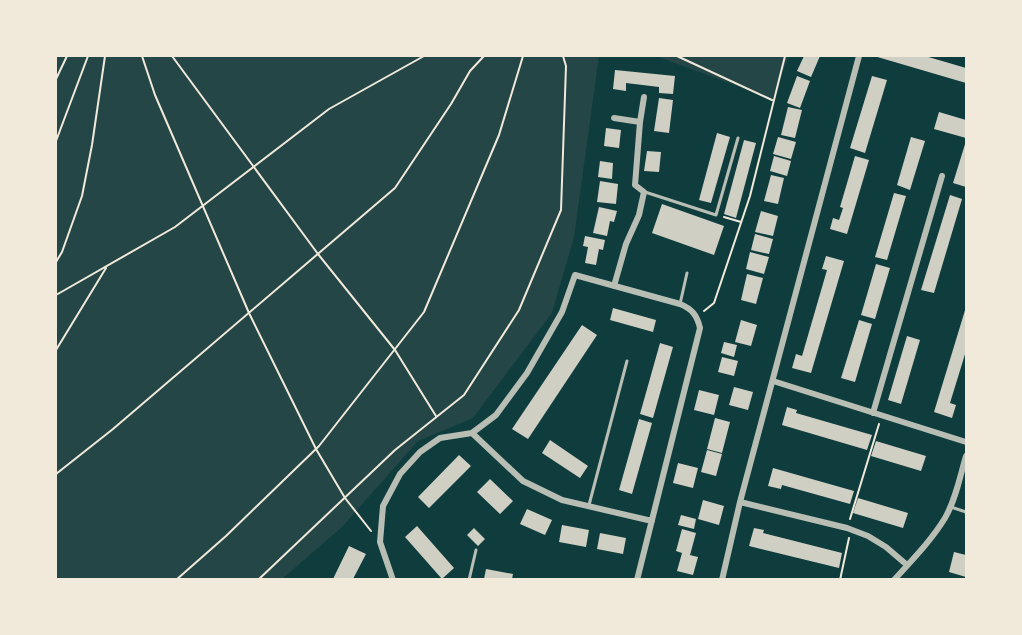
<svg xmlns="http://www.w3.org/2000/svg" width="1022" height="635" viewBox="0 0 1022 635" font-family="Poppins,sans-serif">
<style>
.green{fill:#244646}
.building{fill:#cfcfc3}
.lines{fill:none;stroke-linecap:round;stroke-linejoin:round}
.path{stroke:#f1e9da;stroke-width:2}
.service{stroke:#b8beb3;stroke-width:3}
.minor{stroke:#b8beb3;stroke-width:6}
</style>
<rect width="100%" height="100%" fill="#0f3d3e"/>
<path class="green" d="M56,56H599L574,237L552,313L473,418L418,441L342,527L282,579H56Z
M656,56H789L772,99Z"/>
<path class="building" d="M804,56H820L811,77L797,71Z
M874,56H925L966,68V83Z
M615,70L675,76L673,94L659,93V87L626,83V91L613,89Z
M797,76L810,81L800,108L787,103Z
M872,76L887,80L865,153L850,148Z
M659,98L673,100L669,133L654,131Z
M788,107L802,110L795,138L781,135Z
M939,112L966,120V138L934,129Z
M606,128L621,130L619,148L604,146Z
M717,133L730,137L711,203L699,200Z
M778,137L796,142L791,159L773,154Z
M911,137L925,141L910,190L897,185Z
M744,140L756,143L736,218L724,214Z
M966,141V187L953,183Z
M647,151L661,152L659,172L644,171Z
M774,156L791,161L787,176L770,171Z
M855,156L869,160L847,234L830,229L833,218L839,220L843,208L840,207Z
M600,161L613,163L612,179L598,177Z
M771,175L784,178L778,204L764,201Z
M600,181L618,184L616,204L597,202Z
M894,193L906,196L887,260L875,257Z
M950,195L962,199L934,293L921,290Z
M662,204L724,226L714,255L652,233Z
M599,207L617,211L614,222L610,221L607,236L593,233Z
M761,211L778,216L773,236L755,232Z
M755,234L773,239L769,254L751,250Z
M585,236L605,240L603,250L599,249L596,265L585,263L588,247L583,246Z
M750,252L769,257L764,274L746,269Z
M826,256L844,261L811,373L792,368L796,354L802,356L827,270L822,269Z
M876,264L890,268L875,319L861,315Z
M747,274L763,278L756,304L741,300Z
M966,307V351L950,403L956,405L952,418L934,412Z
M613,308L656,320L653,332L610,320Z
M741,320L757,325L751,346L735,342Z
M859,320L872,324L855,382L841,378Z
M582,325L597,335L528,439L512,429Z
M907,336L920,340L901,404L888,400Z
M724,342L737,345L734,357L721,353Z
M660,343L673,347L653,418L640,414Z
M722,357L738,361L734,376L718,372Z
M734,387L753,392L748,410L729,405Z
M699,390L719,395L714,415L694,410Z
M787,407L797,410L796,413L872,435L867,450L782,425Z
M715,418L730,422L722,453L707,449Z
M639,419L652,423L632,494L619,490Z
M550,440L588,466L580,478L542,453Z
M876,441L926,456L921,471L871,456Z
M707,450L722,454L716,476L701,472Z
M459,455L471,466L429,508L418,497Z
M678,463L698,468L693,488L673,483Z
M773,468L854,491L850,504L782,485L781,489L768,486Z
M490,479L513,501L500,514L477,492Z
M858,498L908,513L903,528L853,513Z
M703,500L724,506L719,525L698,519Z
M527,509L552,520L545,535L520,524Z
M681,515L696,519L694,529L678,525Z
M562,525L589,530L586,547L559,542Z
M417,526L454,568L442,579L405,537Z
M474,528L485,539L478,546L467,535Z
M754,528L764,530L763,533L842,553L839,568L749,546Z
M682,529L696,533L690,555L698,557L693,575L677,571L682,553L676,551Z
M600,533L626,538L623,554L597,549Z
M349,546L366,554L353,579H333Z
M954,552L966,555V577L949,572Z
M486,569L513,574L512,579H484Z"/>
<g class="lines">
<path class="path" d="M142,56L155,95L249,313L316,449L345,498L371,531
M172,56L318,254L395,350L436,416
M677,56L772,100
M56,79L67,56
M56,141L88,56
M724,217L741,222
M56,262L62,252L82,196L92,145L105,56
M56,295L175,227L329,109L424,56
M704,311L714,303L750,196L785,56
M56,350L106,268
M56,474L113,429L395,188L451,104L470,71L484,56
M850,519L879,424
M176,580L226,536L319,446L424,312L499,135L523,56
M258,580L395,450L464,395L519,310L561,210L566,66L563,56
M840,580L849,538"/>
<path class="service" d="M645,192L716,215L738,138
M680,304L687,273
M589,505L627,361
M951,507L966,512
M469,580L476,550"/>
<path class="minor" d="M614,118L640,122
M614,286L626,244L639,215L644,192L635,185L640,122L644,97
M773,381L966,442
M873,413L942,176
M472,433L496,415L527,373L562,312L575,275L680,304C692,309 697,315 700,328L637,580
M740,502L847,528L868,536L886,547L907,565
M393,580L380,542L383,506L400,474L420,452L440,438L472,433L523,481L562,500L652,521
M722,580L740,502L859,56
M894,580C912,560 931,541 945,518C956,499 960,476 966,456"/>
</g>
<rect width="1022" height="635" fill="none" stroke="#f1e9da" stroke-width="114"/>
</svg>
